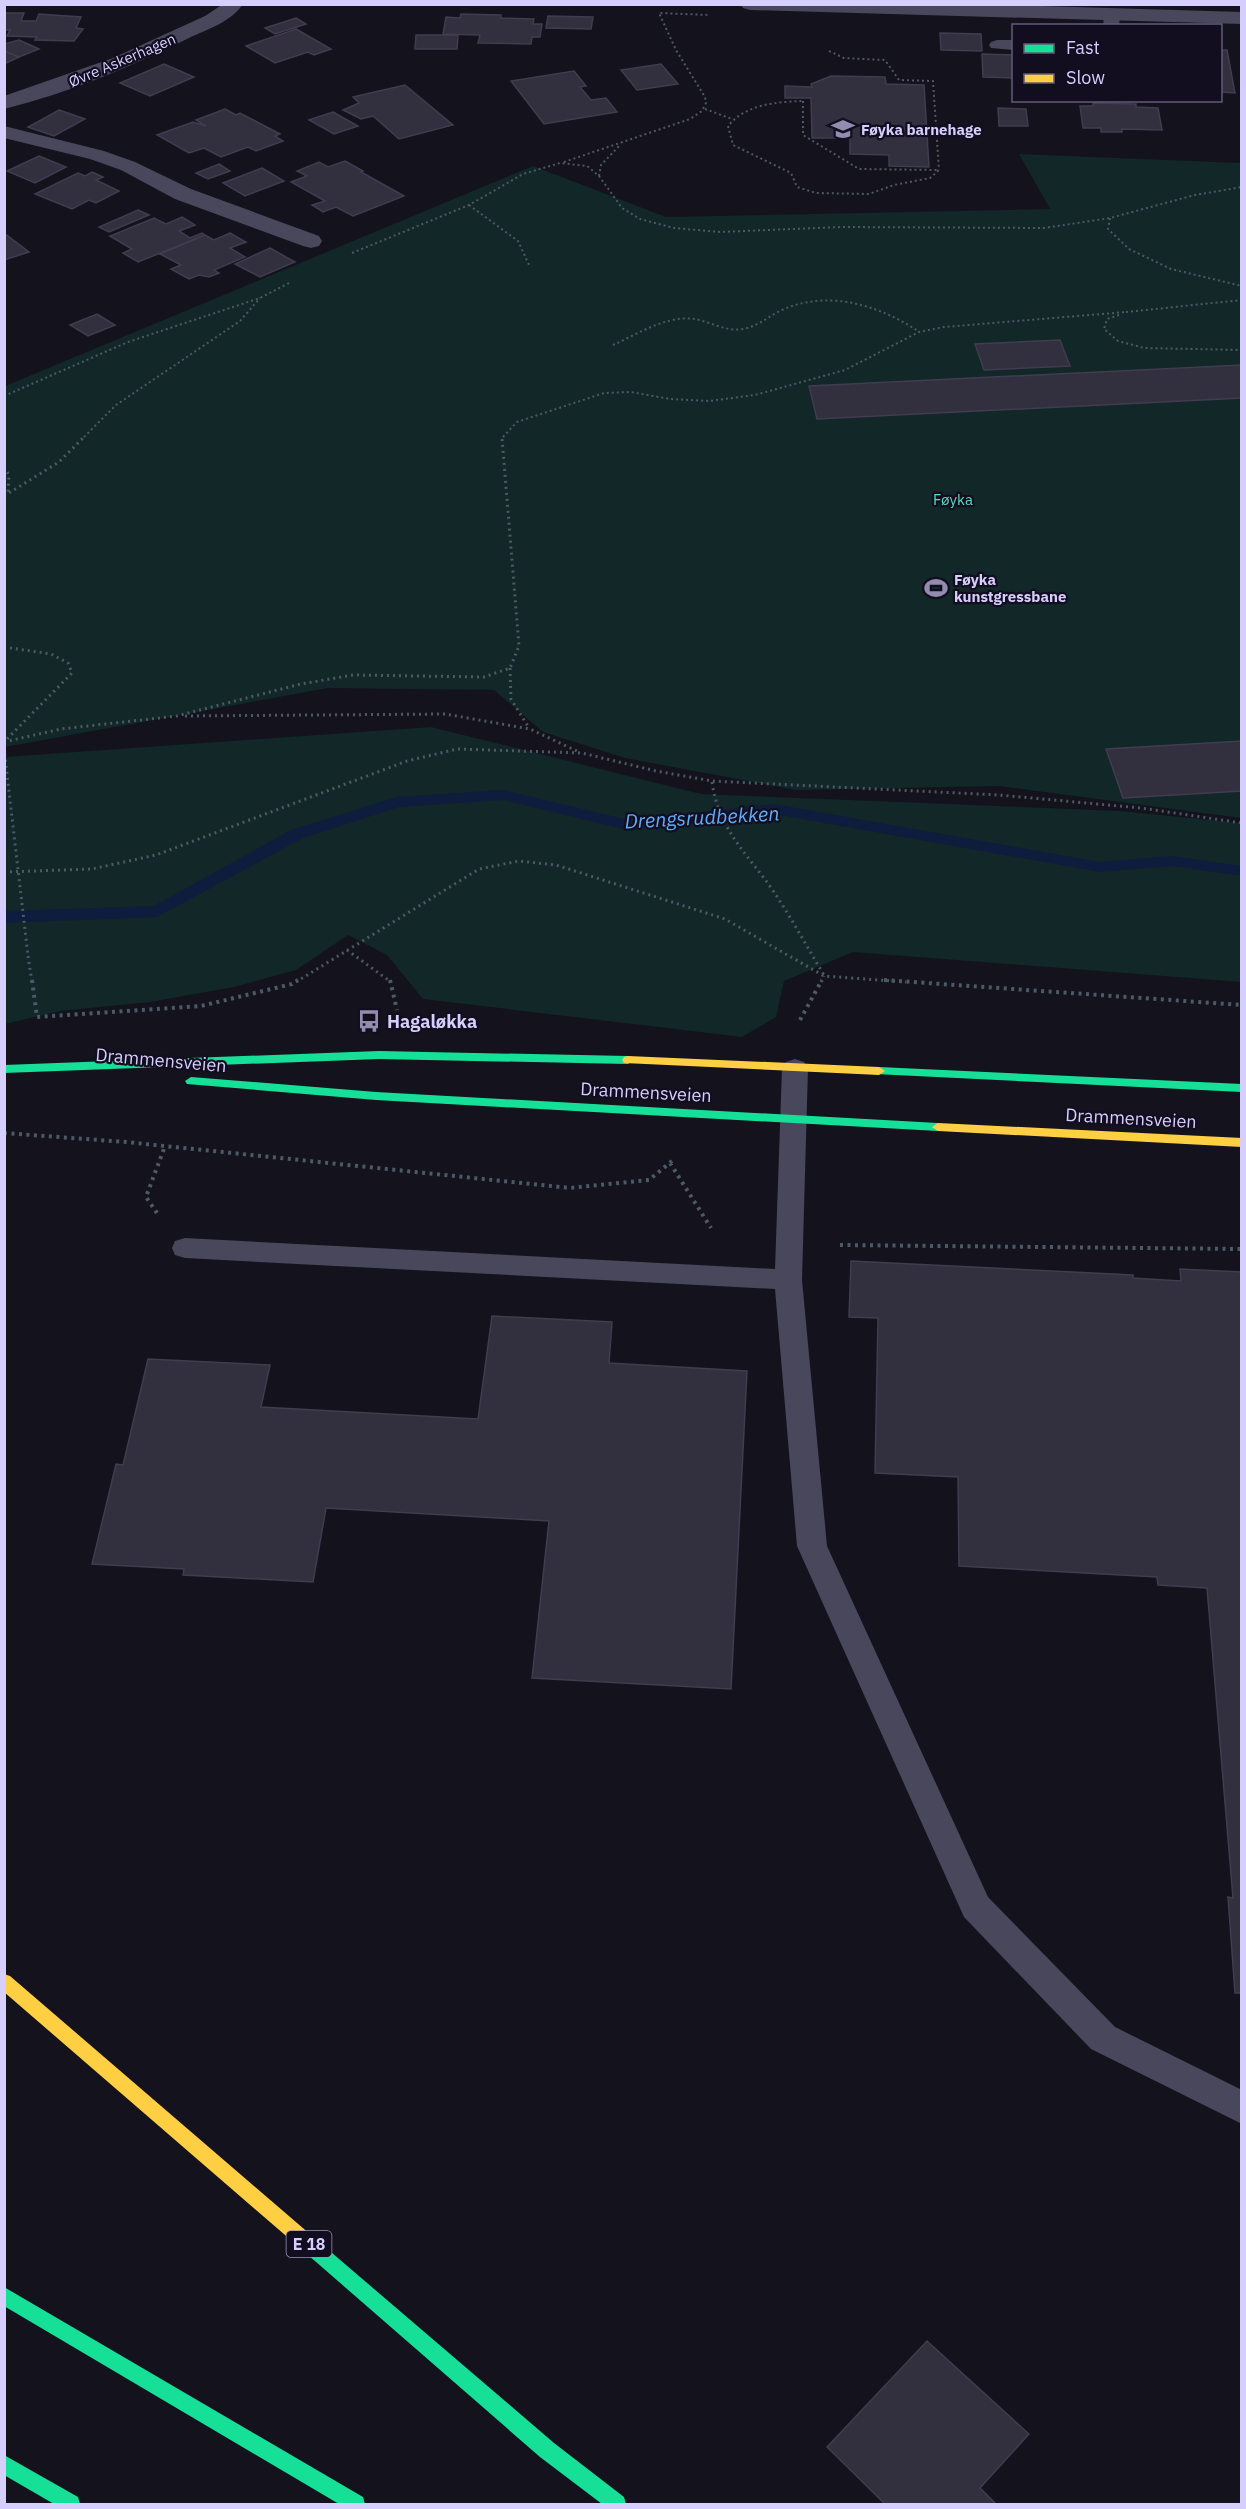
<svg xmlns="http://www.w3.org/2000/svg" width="1246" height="2509" viewBox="0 0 1246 2509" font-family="'IBM Plex Sans',sans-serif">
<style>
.green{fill:#112728}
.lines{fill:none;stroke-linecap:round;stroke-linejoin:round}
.stream{fill:#0e1d3d;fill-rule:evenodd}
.building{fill:#322f3e;stroke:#413c4f;stroke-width:1.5}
.path-far2{stroke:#4c5966;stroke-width:2;stroke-dasharray:2 3;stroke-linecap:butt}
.path-far1{stroke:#4c5966;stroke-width:3;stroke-dasharray:2 4;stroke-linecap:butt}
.path{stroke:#4c5966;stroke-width:4;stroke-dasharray:3 4.5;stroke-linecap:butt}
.lane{fill:#49475c;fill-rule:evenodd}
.street{fill:#49475c;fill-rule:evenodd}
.fast{fill:#16e098;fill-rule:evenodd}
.slow{fill:#ffcf43;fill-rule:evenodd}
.path-bridge{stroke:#4c5966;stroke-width:3;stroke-dasharray:2 4;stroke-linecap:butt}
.labels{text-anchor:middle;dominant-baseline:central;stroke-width:4.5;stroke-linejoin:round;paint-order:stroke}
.far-street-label{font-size:15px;fill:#d6cffd;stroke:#120e20}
.far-poi-label{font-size:15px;font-weight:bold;fill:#d6cffd;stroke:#120e20;text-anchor:start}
.far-park-label{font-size:15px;fill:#5edac0;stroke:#120e20}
.shield{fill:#120e20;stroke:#9b95bb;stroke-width:1.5}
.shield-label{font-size:16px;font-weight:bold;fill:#d6cffd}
.poi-label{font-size:18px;font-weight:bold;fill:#d6cffd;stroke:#120e20;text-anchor:start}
.street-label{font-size:18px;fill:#d6cffd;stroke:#120e20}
.water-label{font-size:20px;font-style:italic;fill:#61acf9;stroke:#120e20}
</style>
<rect width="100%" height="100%" fill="#14121c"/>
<path class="green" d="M1019,154L1241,163V818L999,786L796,790L625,758L543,732L494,690L328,688L5,747V386L533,166L666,217L1050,209Z
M431,727L701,794L1120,811L1241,823V982L853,952L784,981L776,1017L742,1037L423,999L387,955L348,935L296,970L234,987L150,1002L60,1011L5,1024V757Z"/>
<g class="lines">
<path class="stream" d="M503,790L628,820L774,804L1100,862L1172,856L1242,866V876L1172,866L1100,872L774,814L628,830L503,800L399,807L303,838L157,917L4,923V911L154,906L291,830L397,797Z"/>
</g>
<path class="building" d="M4,13H24L21,21H36L39,14L81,17L76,28L83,29L74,41L35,40L37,37L7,36L10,30H4Z
M461,14L501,15V18L534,19L533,24H542L540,37H532L531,44L478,43L480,35L443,34L446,17L460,18Z
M548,16L593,17L591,29L546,28Z
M296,18L306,24L275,34L265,28Z
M296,29L331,49L314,55L308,52L275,63L246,46Z
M940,33L981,34L982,51L941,50Z
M416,35H458L457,49H415Z
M19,40L39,49L19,57L4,51V44Z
M1220,50H1227L1235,93L1220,92Z
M4,51L19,57L4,64Z
M982,54L1014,55V78L983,77Z
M164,64L194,77L150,96L120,83Z
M661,64L678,84L637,90L621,70Z
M574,71L586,86L580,87L591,100L606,98L617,112L544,124L511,81Z
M831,76L885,77L886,84L924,85L929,167L889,166V155L850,154V138H812L811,98H785V86L812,87L811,84Z
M405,85L453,125L399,139L373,116L361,119L343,110L359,103L353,97Z
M1093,103L1136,104V107L1158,108L1162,130L1122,129V132H1101V128H1083L1080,106H1093Z
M998,108L1026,109L1028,126H999Z
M225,109L236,115L240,113L280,134L275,136L283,141L256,151L248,147L221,157L204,148L189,153L157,135L193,122L206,126L196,120Z
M59,110L85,119L54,136L28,127Z
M333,112L358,126L334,134L309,120Z
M39,156L66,167L35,183L7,171Z
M345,161L363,171L361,172L404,196L353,216L336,207L323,212L312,205L325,201L291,182L307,176L297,171L319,162L328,167Z
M219,164L230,171L208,179L196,173Z
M262,168L284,181L245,196L223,183Z
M92,172L103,177L96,180L119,191L96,203L89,200L72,209L35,194L78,173L85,176Z
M138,210L149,215L109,232L99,227Z
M182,217L195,225L179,231L190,238L202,233L205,235L138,262L123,253L132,249L110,236L154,218L166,224Z
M4,233L29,252L4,260Z
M230,233L246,242L230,248L245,257L214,270L219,273L209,277L199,275L189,279L171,269L181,265L160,254L205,235L214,240Z
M270,248L295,262L260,277L235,264Z
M97,314L115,325L88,336L70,325Z
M1060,340L1070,366L984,370L975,344Z
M1242,365V398L817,419L809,386Z
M1242,741V791L1123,798L1106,749Z
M851,1261L1133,1275V1278L1181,1281L1180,1269L1242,1272V1996L1240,1993H1235L1228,1897L1233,1898L1207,1588L1158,1585L1157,1577L959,1566L958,1477L875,1473L878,1318L849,1317Z
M492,1316L612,1322L609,1363L747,1371L731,1689L532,1678L549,1521L326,1508L313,1582L183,1575L184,1569L92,1564L116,1464L123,1465L148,1359L270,1365L261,1407L478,1419Z
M927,2341L1029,2434L980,2488L996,2504H885L827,2447Z"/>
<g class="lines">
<path class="path-far2" d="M829,51L844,58L885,60L899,80L933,81L939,170
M803,101V135L859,169L939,170L930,178L894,185L869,194L816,193L797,187L791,173L733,145L728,126C746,104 776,102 803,101Z
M705,109L732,119
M564,162L690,119L702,111L706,103L705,97L676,50L659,13L709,15
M599,176L601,165L621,144
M469,205L518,241L530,267
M1110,218L1108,229L1129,249L1171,269L1242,286
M352,253L469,205L523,174L560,163L587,166L599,176L622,208L640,219L674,228L720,232L841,227L1044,228L1110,218L1195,195L1242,187
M1126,312L1242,300
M1119,315L1107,319L1104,329L1118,341L1144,348L1242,350
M613,345C638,334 666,315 695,319C711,322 726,332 743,329C759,326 770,315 784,309C830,290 878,305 918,331
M4,396L128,342L260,298L291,282
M84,437L116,405L240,321L260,298
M503,437L517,422L604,393L631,392L670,399L709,401L755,395L845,370L919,332L944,327L1126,312"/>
<path class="path-far1" d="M4,467L9,475L8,492
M4,496L59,462L85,436
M4,647L51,654L68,663L72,673L5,741
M510,668L511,699L529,728
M185,716L445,714L530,729L579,752
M4,742L61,729L177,716L301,684L353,675L484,677L510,668L519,646L502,438L504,436
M712,782C719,831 748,854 774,892C792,919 807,947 824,975
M4,872L92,869L156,855L407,761L457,749L582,753L656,771L712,781L999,795L1141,808L1242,823
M347,950L391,982
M28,956L32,982
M296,982L479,869L519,861L556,865L725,919L824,976L906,982
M821,982L824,976"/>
<path class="path" d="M32,980L37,1017L201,1006L292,984L298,980
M390,980L397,1010
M884,980L1242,1005
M800,1020L822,980
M4,1133L126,1142L570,1188L649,1180L672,1161
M670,1163L711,1228
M157,1213L146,1197L165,1146
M840,1245L1242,1249"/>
<path class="lane" d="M1112,10L1120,15L1119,26H1103L1104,15Z
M997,40H1014V50L991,48L989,45L991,42Z
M795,1059L804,1062L808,1068L802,1280L827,1546L988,1897L1115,2027L1242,2090V2124L1091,2049L964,1917L797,1546L775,1289L185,1258L175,1255L172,1248L175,1241L185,1238L775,1269L782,1068L786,1062Z"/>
<path class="street" d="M223,4H243C231,22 208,29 189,38C130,67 69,93 4,109V96L113,58L205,16Z
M741,4H972L1242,12V24L750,10L743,8Z
M4,126L104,151L135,162L191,189L319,236L322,241L319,246L311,248L303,246L175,199L121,170L90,159L4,138Z"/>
<path class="fast" d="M379,1051L628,1056L634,1060L628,1064L379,1059L4,1073V1065Z
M879,1067L1242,1084V1092L875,1074L873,1071Z
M191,1077L376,1092L938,1123L944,1127L938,1131L376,1100L187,1084L185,1081Z
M298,2226L304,2229L554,2443L624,2497L626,2504H602L540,2457L292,2241L289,2235L292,2229Z
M4,2287L363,2497L365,2504H339L4,2306Z
M4,2455L78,2497L80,2504H54L4,2475Z"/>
<path class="slow" d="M628,1056L879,1067L885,1071L879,1075L624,1063L622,1060L624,1057Z
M938,1123L1242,1138V1147L938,1131L932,1127Z
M4,1974L10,1976L304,2229L307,2235L304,2241L298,2244L292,2241L4,1992Z"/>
<path class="path-bridge" d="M4,748L28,956"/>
</g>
<defs>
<g id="school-bare" transform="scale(1.8)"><path d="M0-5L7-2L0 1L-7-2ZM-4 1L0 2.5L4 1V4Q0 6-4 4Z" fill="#928dae" stroke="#120e20" stroke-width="2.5" paint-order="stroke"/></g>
<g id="stadium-bare" transform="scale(1.8)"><path d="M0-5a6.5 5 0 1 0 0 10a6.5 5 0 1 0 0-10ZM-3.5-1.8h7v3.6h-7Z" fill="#928dae" stroke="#120e20" stroke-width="2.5" paint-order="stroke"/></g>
<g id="bus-bare" transform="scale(1.8)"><path d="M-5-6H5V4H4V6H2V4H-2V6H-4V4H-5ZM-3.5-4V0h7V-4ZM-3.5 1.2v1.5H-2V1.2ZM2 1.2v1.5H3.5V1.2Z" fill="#928dae" stroke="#120e20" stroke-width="2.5" paint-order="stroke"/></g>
</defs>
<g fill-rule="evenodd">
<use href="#school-bare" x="843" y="129"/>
<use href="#stadium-bare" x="936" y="588"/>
<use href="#bus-bare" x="369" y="1021"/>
</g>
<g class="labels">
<g class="far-street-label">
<text transform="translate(122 60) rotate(-23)">Øvre Askerhagen</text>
</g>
<g class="far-poi-label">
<text x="861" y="129">Føyka barnehage</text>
<text x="954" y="579">Føyka<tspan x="954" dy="17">kunstgressbane</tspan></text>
</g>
<g class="far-park-label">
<text x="953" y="499">Føyka</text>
</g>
<rect class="shield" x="286.5" y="2231" width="45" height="26" rx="4.5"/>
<g class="shield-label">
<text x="309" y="2244">E 18</text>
</g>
<g class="poi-label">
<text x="387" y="1021">Hagaløkka</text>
</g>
<g class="street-label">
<text transform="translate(161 1060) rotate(5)">Drammensveien</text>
<text transform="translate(646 1092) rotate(3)">Drammensveien</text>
<text transform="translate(1131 1118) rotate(3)">Drammensveien</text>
</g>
<g class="water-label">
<text transform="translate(702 817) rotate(-3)">Drengsrudbekken</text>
</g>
</g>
<rect width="1246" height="2509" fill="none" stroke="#d6cffd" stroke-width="12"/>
<rect x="1012" y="24" width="210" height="78" fill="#120e20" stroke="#605b78" stroke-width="1.5"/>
<rect x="1024" y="44" width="30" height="9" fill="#16e098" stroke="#605b78" stroke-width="1.5"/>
<text x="1066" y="54" font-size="18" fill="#d6cffd">Fast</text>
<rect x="1024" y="74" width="30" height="9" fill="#ffcf43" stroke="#605b78" stroke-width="1.5"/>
<text x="1066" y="84" font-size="18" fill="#d6cffd">Slow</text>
</svg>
